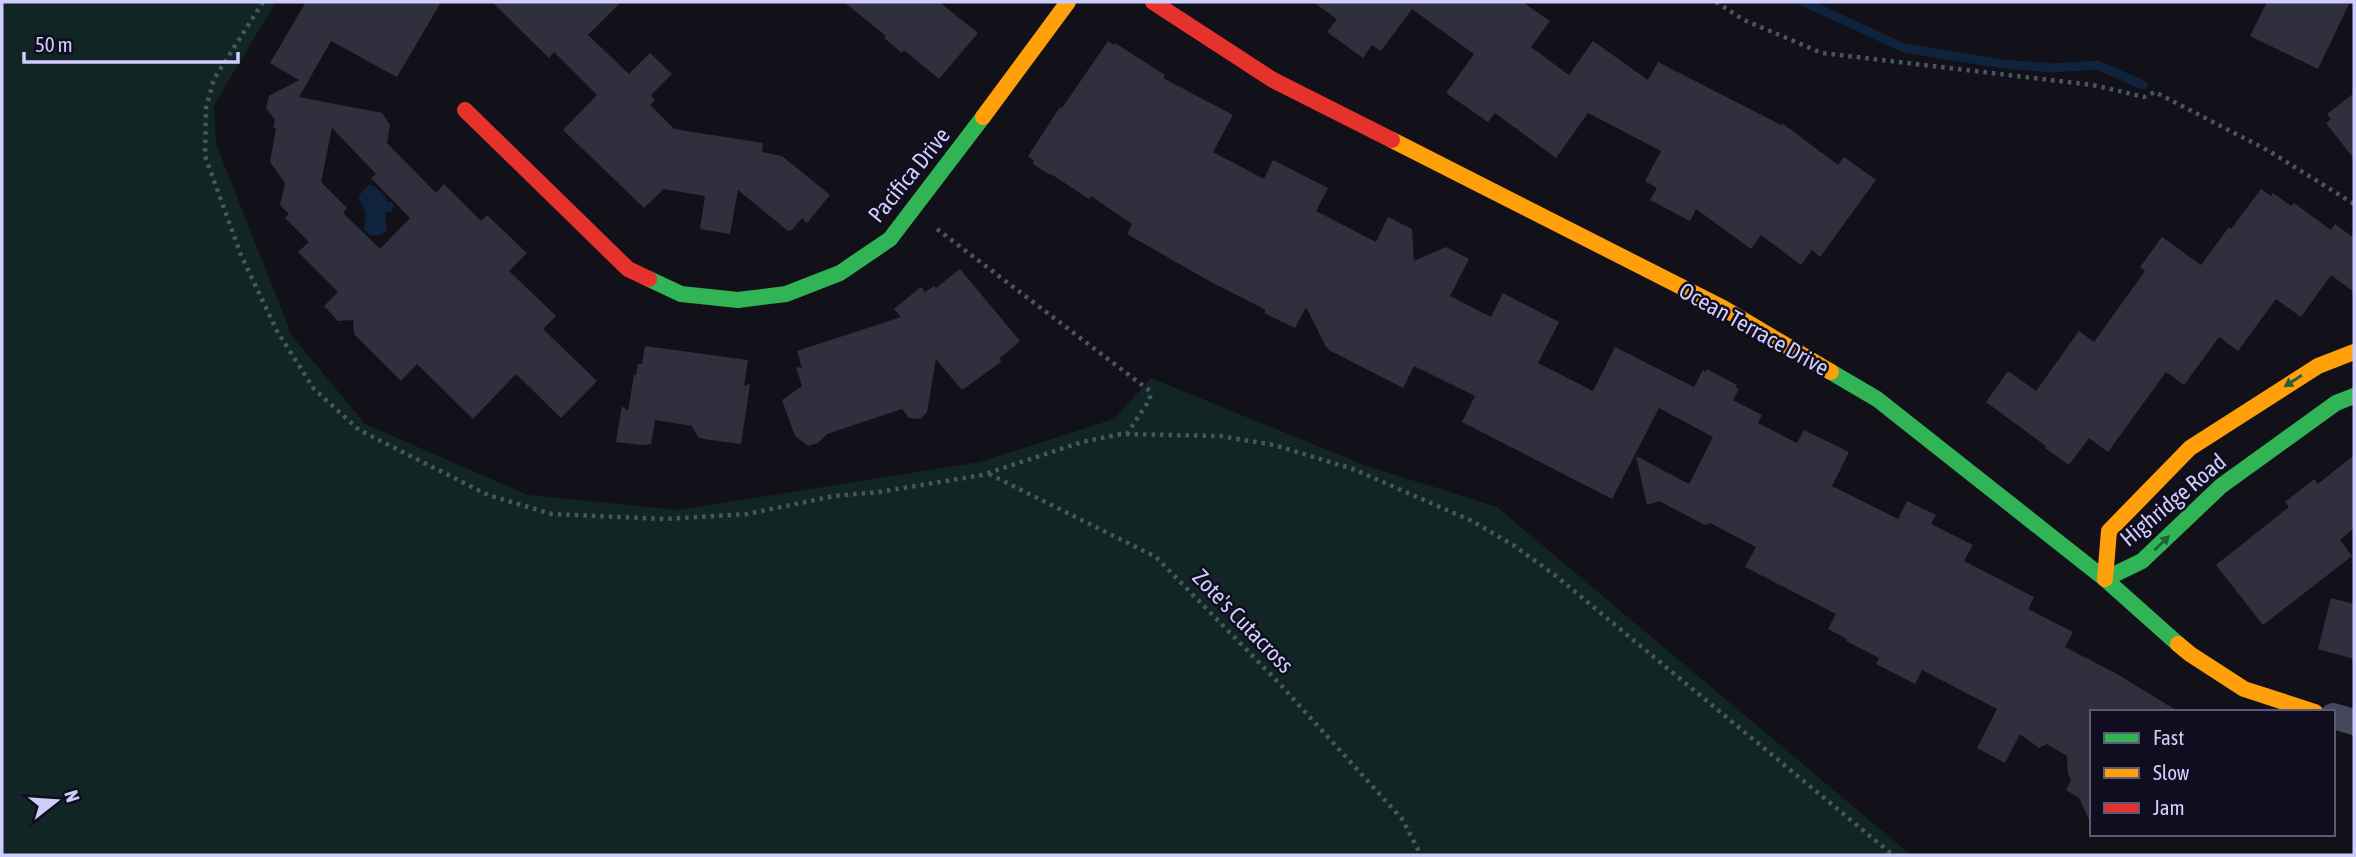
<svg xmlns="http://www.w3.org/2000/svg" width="2356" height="857" viewBox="0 0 2356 857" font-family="'Asap Condensed',sans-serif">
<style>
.green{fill:#112524}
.water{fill:#0f233d}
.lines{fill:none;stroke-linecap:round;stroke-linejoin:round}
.stream{stroke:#0f233d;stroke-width:9}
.building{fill:#302f3d;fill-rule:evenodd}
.path{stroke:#485661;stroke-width:4.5;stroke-dasharray:3.5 5;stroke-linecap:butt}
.street{stroke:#46475b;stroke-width:26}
.fast{stroke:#30b455;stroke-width:16}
.slow{stroke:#ff9f0a;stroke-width:16}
.jam{stroke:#e5322d;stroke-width:16}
.oneway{fill:#20603a}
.labels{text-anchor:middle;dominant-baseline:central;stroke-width:5;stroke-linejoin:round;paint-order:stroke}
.street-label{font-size:23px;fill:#cfcdfc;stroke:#0f0d1e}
</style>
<rect width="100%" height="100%" fill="#12111a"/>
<path class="green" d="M2,2H276L214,105L216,144L292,336L365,424L528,495L678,510L980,462L1114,419L1151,378L1364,465L1497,507L1911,855H2Z"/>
<path class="water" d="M368,185L374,186L386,198V202H392L395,206L391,212H385L387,231L380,235H369L364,229L366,213L358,197Z"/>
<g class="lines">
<path class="stream" d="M1804,2L1904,48L2003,64L2053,68L2097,65L2143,85"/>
</g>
<path class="building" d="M306,2H441L397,77L331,41L299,97L382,113L390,125L387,143L436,193L444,184L481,221L487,215L527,253L509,271L556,316L543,329L597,381L561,418L516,374L473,419L417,364L401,381L354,334L353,320L338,321L324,306L338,292L298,252L309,242L285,218L289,214L280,205L285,183L270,162L276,128L273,127L275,120L266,108L269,96L299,80L270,63ZM332,128L376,174L371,178L410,218L380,249L343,213L347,208L321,182Z
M492,2H621L588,35L629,74L650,53L672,74L651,95L655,100L650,105L674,129L763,143L762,152L782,156L830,195L807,223L802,218L792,230L788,231L738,190L730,234L700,229L705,196L664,189L644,208L563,130L597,95L554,52L549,58Z
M844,2H939L978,33L939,79L904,50L902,53L884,38L886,36Z
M1313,2H1522L1550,21L1531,47L1569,75L1593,41L1648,80L1658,62L1781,125L1782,123L1838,165L1844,157L1876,180L1820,257L1812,250L1801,265L1761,235L1751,249L1696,209L1690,221L1650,200L1657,188L1645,181L1661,151L1588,113L1556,158L1495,113L1488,122L1446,93L1474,54L1412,9L1381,51L1372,45L1363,58L1327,32L1337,19Z
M2267,2H2350L2318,69L2250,36Z
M1108,41L1114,45L1115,43L1165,75L1163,78L1233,115L1213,152L1264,179L1273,160L1328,188L1316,211L1376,242L1388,217L1412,229L1414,261L1446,247L1469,259L1450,296L1491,317L1503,293L1559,322L1538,363L1593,391L1615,347L1694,387L1703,370L1705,372L1707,369L1737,385L1736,388L1739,389L1733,400L1762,415L1758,423L1797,443L1804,430L1849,452L1832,486L1898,519L1907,501L1936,515L1931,524L1973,545L1964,561L2034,597L2028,609L2073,632L2065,647L2117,674L2179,712H2092V826L2079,798L2066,790L2071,780L2068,774L2067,756L2047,744L2039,748L2020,734L2005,763L1977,748L1997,709L1922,670L1915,684L1876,664L1879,658L1846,641L1847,639L1828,629L1836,614L1745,567L1756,547L1710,523L1705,525L1659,501L1647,505L1636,456L1689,484L1713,437L1659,408L1612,499L1462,422L1475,396L1414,366L1403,388L1331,351L1326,347L1306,307L1295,328L1264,313L1266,310L1211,282L1127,234L1132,224L1091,196L1089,199L1051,174L1050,175L1033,164L1034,161L1028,156L1060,107L1062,108Z
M2354,93V159L2326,123L2331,119L2327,114Z
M2261,189L2271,196L2273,193L2291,206L2294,203L2331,230L2335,224L2354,238V292L2331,275L2301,317L2276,299L2238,351L2219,337L2184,385L2166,372L2108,452L2089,438L2069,465L2045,448L2046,446L1986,402L2008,371L2036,391L2079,331L2094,342L2145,271L2140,267L2162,237L2201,265L2229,227L2231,229Z
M960,269L1020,341L1000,358L1001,362L962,390L936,359L927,412L920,419L909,418L902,409L827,434L818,443L808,446L795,436L782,400L802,386L796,367L802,368L797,351L901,317L894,309L921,287L925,292L934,286L936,288Z
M645,346L748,360L744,386L750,384L741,444L704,439L698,437L692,426L655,420L651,444L642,445L616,442L622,406L628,411L634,375H636L638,364H642Z
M2354,455V528L2340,540L2352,556L2263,625L2216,565L2289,507L2285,502L2314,479L2318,484Z
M2331,598L2354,604V659L2318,649Z"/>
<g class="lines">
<path class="path" d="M263,2L214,79L206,108L205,156L241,255L277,331L314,389L359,430L488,495L552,514L665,519L747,514L834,496L879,492L982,475L1082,442L1121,434L1220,436L1274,445L1353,469L1472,521L1513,545L1556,576L1893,855
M1716,2L1744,20L1822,53L2093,85L2144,97L2155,92L2269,151L2354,204
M937,229L1150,391V399L1127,434
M989,474L1156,557L1279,683L1402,819L1421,855"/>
<path class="street" d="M2333,716L2354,722"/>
<path class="fast" d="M649,279L681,294L738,300L786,294L840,273L890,239L983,117
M1831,372L1877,399L2105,579L2178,644
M2105,579L2142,561L2221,486L2336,403L2354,396"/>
<path class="slow" d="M983,117L1068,2
M1392,140L1723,308L1831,372
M2105,579L2109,531L2190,448L2318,366L2354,352
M2178,644L2190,654L2244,689L2315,712"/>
<path class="jam" d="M1153,2L1273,80L1392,140
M465,110L628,269L649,279"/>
</g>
<defs><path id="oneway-solid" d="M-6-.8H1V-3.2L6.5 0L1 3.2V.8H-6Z" transform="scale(1.75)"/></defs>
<g class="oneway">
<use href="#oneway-solid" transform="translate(2293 381) rotate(147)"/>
<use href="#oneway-solid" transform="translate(2162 543) rotate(-44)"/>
</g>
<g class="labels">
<g class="street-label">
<text transform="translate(909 175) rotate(-51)">Pacifica Drive</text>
<text transform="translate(1754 329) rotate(29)">Ocean Terrace Drive</text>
<text transform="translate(2173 500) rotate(-40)">Highridge Road</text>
<text transform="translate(1243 621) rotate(46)">Zote's Cutacross</text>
</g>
</g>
<rect width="2356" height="857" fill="none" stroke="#cfcdfc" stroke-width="7"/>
<rect x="2090" y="710" width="245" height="126" fill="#0f0d1e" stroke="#5c5a77" stroke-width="2"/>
<rect x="2104" y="733" width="35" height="10" fill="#30b455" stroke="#5c5a77" stroke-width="2"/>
<text x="2153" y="745" font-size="21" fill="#cfcdfc">Fast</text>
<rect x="2104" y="768" width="35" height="10" fill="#ff9f0a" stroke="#5c5a77" stroke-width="2"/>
<text x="2153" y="780" font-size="21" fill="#cfcdfc">Slow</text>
<rect x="2104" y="803" width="35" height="10" fill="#e5322d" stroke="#5c5a77" stroke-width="2"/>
<text x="2153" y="815" font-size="21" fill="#cfcdfc">Jam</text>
<g transform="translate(56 801) rotate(73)" stroke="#0f0d1e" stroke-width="5" paint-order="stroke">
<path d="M0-5L12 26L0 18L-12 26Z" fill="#cfcdfc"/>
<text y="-10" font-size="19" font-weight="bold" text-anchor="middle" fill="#cfcdfc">N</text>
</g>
<path d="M24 52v10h214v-10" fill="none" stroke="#cfcdfc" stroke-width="3.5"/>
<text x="35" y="52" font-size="21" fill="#cfcdfc" stroke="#0f0d1e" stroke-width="5" paint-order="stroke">50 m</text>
</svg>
